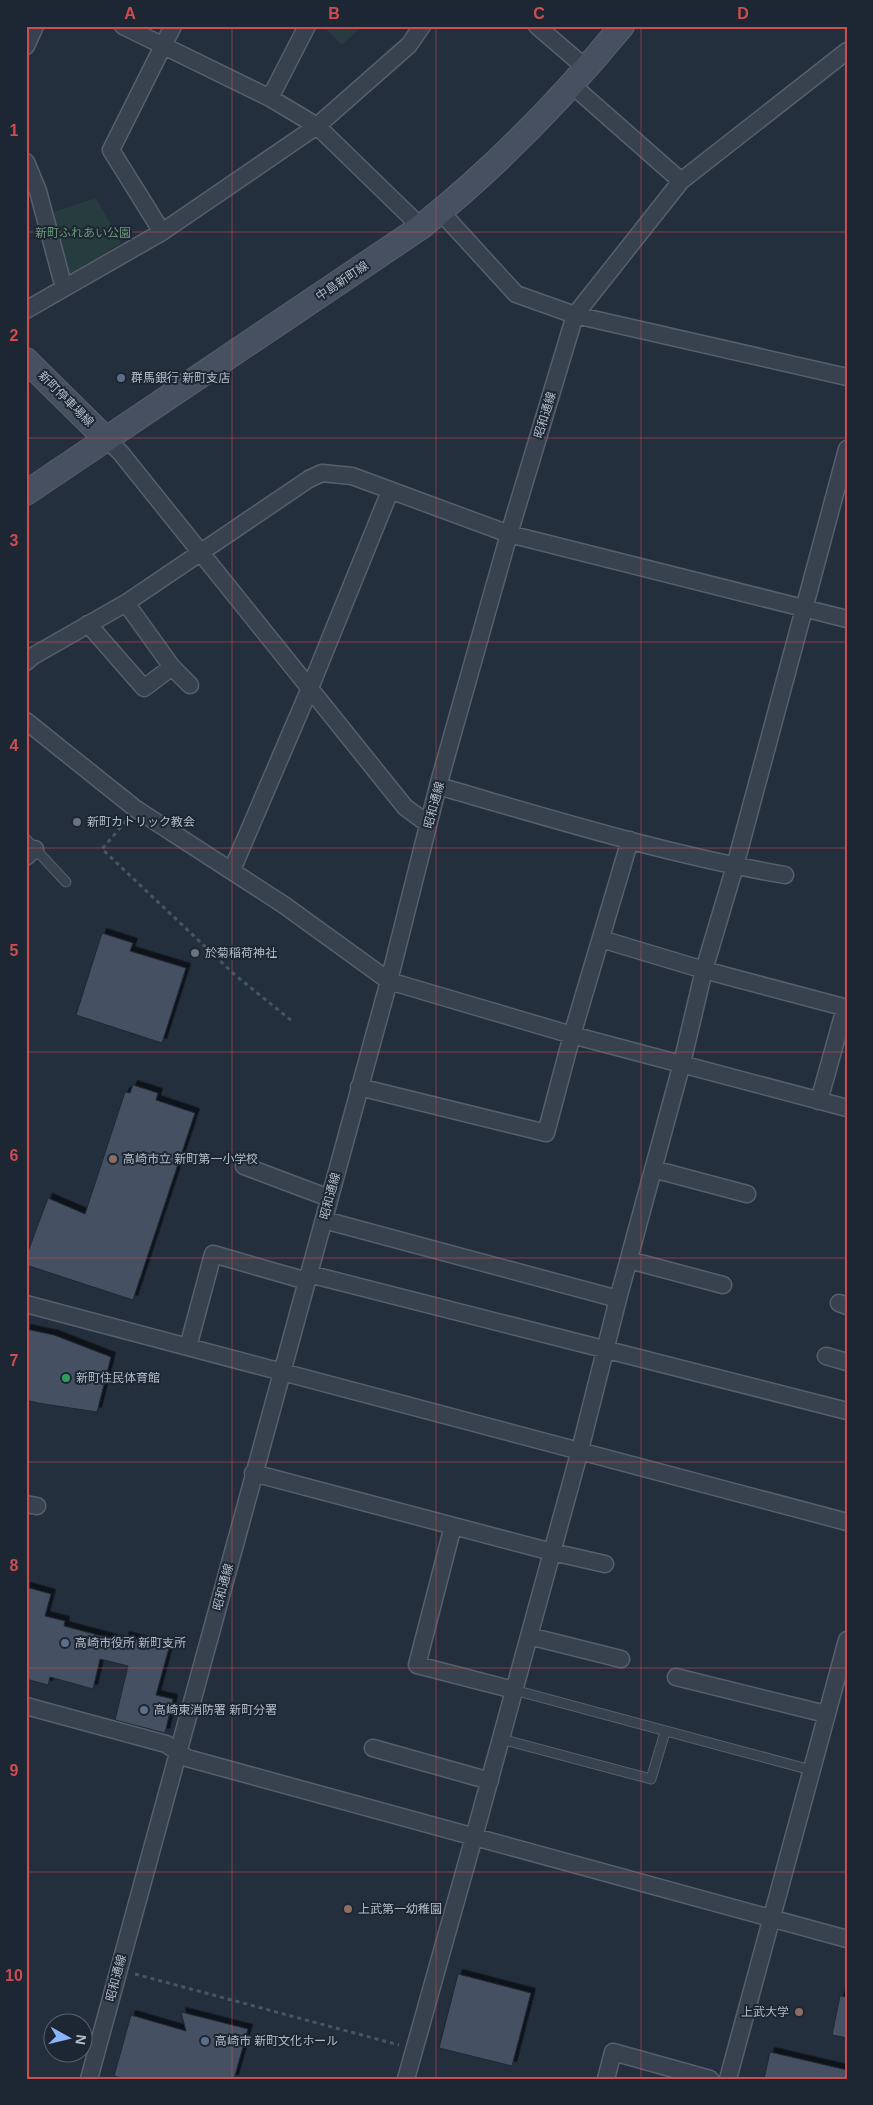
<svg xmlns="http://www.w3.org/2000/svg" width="873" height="2105" viewBox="0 0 873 2105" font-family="Arial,'Noto Sans JP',sans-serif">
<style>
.green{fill:#263c3f}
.building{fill:#455162;stroke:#1f2835;filter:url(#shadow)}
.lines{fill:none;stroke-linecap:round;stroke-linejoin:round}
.service-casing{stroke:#565f6c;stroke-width:11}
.minor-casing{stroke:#565f6c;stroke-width:19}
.secondary-casing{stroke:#565f6c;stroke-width:26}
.path{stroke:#44595c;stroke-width:3;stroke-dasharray:4 4;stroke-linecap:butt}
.service{stroke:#38414e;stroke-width:9}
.minor{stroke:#38414e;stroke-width:16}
.secondary{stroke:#465061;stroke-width:24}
.grid{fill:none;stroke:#ce4d50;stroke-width:1;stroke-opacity:0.55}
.service-dot{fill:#5c6f8a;stroke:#1d2633;stroke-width:2}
.worship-dot{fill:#6b7280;stroke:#1d2633;stroke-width:2}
.education-dot{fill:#8d6e63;stroke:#1d2633;stroke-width:2}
.leisure-dot{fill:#2e9e5b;stroke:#1d2633;stroke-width:2}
.labels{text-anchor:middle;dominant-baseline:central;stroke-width:4;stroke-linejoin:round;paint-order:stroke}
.park-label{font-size:12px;fill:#6b9a76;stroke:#1d2633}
.street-label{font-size:12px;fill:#b4bcc9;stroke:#1d2633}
.poi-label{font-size:12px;fill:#b4bcc9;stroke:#1d2633;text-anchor:start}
.neatline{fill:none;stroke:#ce4d50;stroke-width:2}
.grid-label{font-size:16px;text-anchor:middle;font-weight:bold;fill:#ce4d50}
</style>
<defs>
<filter id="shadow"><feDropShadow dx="4.5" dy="-4.5" stdDeviation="0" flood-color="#0009"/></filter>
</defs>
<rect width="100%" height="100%" fill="#242f3e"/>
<path class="green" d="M323,26H362L342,45Z
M96,198L121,243L73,274L65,273L48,214Z"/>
<path class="building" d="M102,933L133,943L130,951L186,968L162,1043L76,1015Z
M133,1085L158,1093L156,1100L195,1113L133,1300L26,1265V1257L48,1198L85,1214L125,1092L130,1093Z
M26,1329L54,1335L111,1357L97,1412L38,1403L26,1400Z
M26,1587L51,1594L45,1616L65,1621L64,1626L124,1642L125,1636L169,1648L156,1695L173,1699L165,1733L115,1720L128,1666L100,1659L93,1689L50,1677L48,1685L26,1679Z
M458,1974L531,1993L512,2066L439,2048Z
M840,1996L847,1997V2038L832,2035Z
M181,2012L248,2029L234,2079H124L114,2076L131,2015L186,2031Z
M770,2052L847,2070V2079H764Z"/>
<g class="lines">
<g class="service-casing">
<path id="service" d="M26,839L66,882
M514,1690L811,1770
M501,1739L651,1779L665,1732"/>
</g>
<g class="minor-casing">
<path id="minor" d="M123,26L270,98L317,126L421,227
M537,26L587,69
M26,46L35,26
M572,85L681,181
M270,98L307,26
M26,162L38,191L64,288
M440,211L516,294L575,315L847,377
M162,232L111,150L173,26
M26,310L162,232L317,126L409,45L422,26
M106,439L120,452L405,807L428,824
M126,603L172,667L190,685
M88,624L144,688L172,667
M26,662L33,656L126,603L309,479L322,473L352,476L509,534L847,619
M26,721L136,809L284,905L389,981L572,1035L847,1108
M438,786C553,819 668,855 785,875
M26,857L35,849
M232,870L310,688L390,491
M601,939L704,970L847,1008
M359,1087L546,1133L572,1035L630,840
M819,1101L845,1008
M244,1166L329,1198
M653,1169L747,1194
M324,1220L618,1299
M629,1260L723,1285
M309,1274L847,1411
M839,1303L847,1306
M26,1304L847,1522
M188,1347L213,1254L307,1281
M826,1356L847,1362
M253,1473L552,1552L605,1564
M26,1504L37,1506
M453,1526L417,1665L514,1690
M529,1636L621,1659
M676,1677L826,1714
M26,1706L166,1744L187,1758L847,1939
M373,1748L490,1781
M89,2079L389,981L438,786L509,534L575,315L681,181L847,51
M406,2079L474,1837L580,1450L618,1299L682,1063L704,970L735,866L847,449
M606,2079L613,2052L710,2079
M728,2079L847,1640"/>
</g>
<g class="secondary-casing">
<path id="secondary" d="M26,360L106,439
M26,493L421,227C495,168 562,99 622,26"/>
</g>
<path class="path" d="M126,821L102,849L235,975L292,1021
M135,1974L399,2045"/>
<use href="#service" class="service"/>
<use href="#minor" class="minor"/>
<use href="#secondary" class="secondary"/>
</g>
<path class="grid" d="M232,26V2079M436,26V2079M641,26V2079M26,232H847M26,438H847M26,642H847M26,848H847M26,1052H847M26,1258H847M26,1462H847M26,1668H847M26,1872H847"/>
<g class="service-dot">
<circle cx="121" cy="378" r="5"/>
<circle cx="65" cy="1643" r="5"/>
<circle cx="144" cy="1710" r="5"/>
<circle cx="205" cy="2041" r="5"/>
</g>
<g class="worship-dot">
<circle cx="77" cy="822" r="5"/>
<circle cx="195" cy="953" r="5"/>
</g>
<g class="education-dot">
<circle cx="113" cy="1159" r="5"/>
<circle cx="348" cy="1909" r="5"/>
<circle cx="799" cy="2012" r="5"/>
</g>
<circle class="leisure-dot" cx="66" cy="1378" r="5"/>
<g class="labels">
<g class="park-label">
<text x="83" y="233">新町ふれあい公園</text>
</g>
<g class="street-label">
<text transform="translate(342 281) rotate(-34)">中島新町線</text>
<text transform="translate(66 399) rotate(45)">新町停車場線</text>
<text transform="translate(545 415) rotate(-73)">昭和通線</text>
<text transform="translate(434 805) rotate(-75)">昭和通線</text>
<text transform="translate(330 1196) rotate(-75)">昭和通線</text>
<text transform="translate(223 1587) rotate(-75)">昭和通線</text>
<text transform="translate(116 1978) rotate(-75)">昭和通線</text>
</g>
<g class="poi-label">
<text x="131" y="378">群馬銀行 新町支店</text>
<text x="87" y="822">新町カトリック教会</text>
<text x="205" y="953">於菊稲荷神社</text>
<text x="123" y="1159">高崎市立 新町第一小学校</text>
<text x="76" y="1378">新町住民体育館</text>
<text x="75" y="1643">高崎市役所 新町支所</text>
<text x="154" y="1710">高崎東消防署 新町分署</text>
<text x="358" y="1909">上武第一幼稚園</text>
<text x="789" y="2012" text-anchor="end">上武大学</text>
<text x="215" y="2041">高崎市 新町文化ホール</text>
</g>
</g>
<rect width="873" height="2105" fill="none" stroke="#1d2633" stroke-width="55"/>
<g transform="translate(68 2038) rotate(98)"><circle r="24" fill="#1d2633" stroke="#59626f"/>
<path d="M0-4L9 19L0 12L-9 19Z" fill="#8ab4f8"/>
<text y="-8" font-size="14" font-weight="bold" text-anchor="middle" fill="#b4bcc9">N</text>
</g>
<rect x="28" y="28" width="818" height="2050" class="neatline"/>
<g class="grid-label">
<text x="130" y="19">A</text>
<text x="334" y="19">B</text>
<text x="539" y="19">C</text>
<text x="743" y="19">D</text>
<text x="14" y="136">1</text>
<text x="14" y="341">2</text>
<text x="14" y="546">3</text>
<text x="14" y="751">4</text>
<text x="14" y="956">5</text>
<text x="14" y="1161">6</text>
<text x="14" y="1366">7</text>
<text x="14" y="1571">8</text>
<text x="14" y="1776">9</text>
<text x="14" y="1981">10</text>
</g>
</svg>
